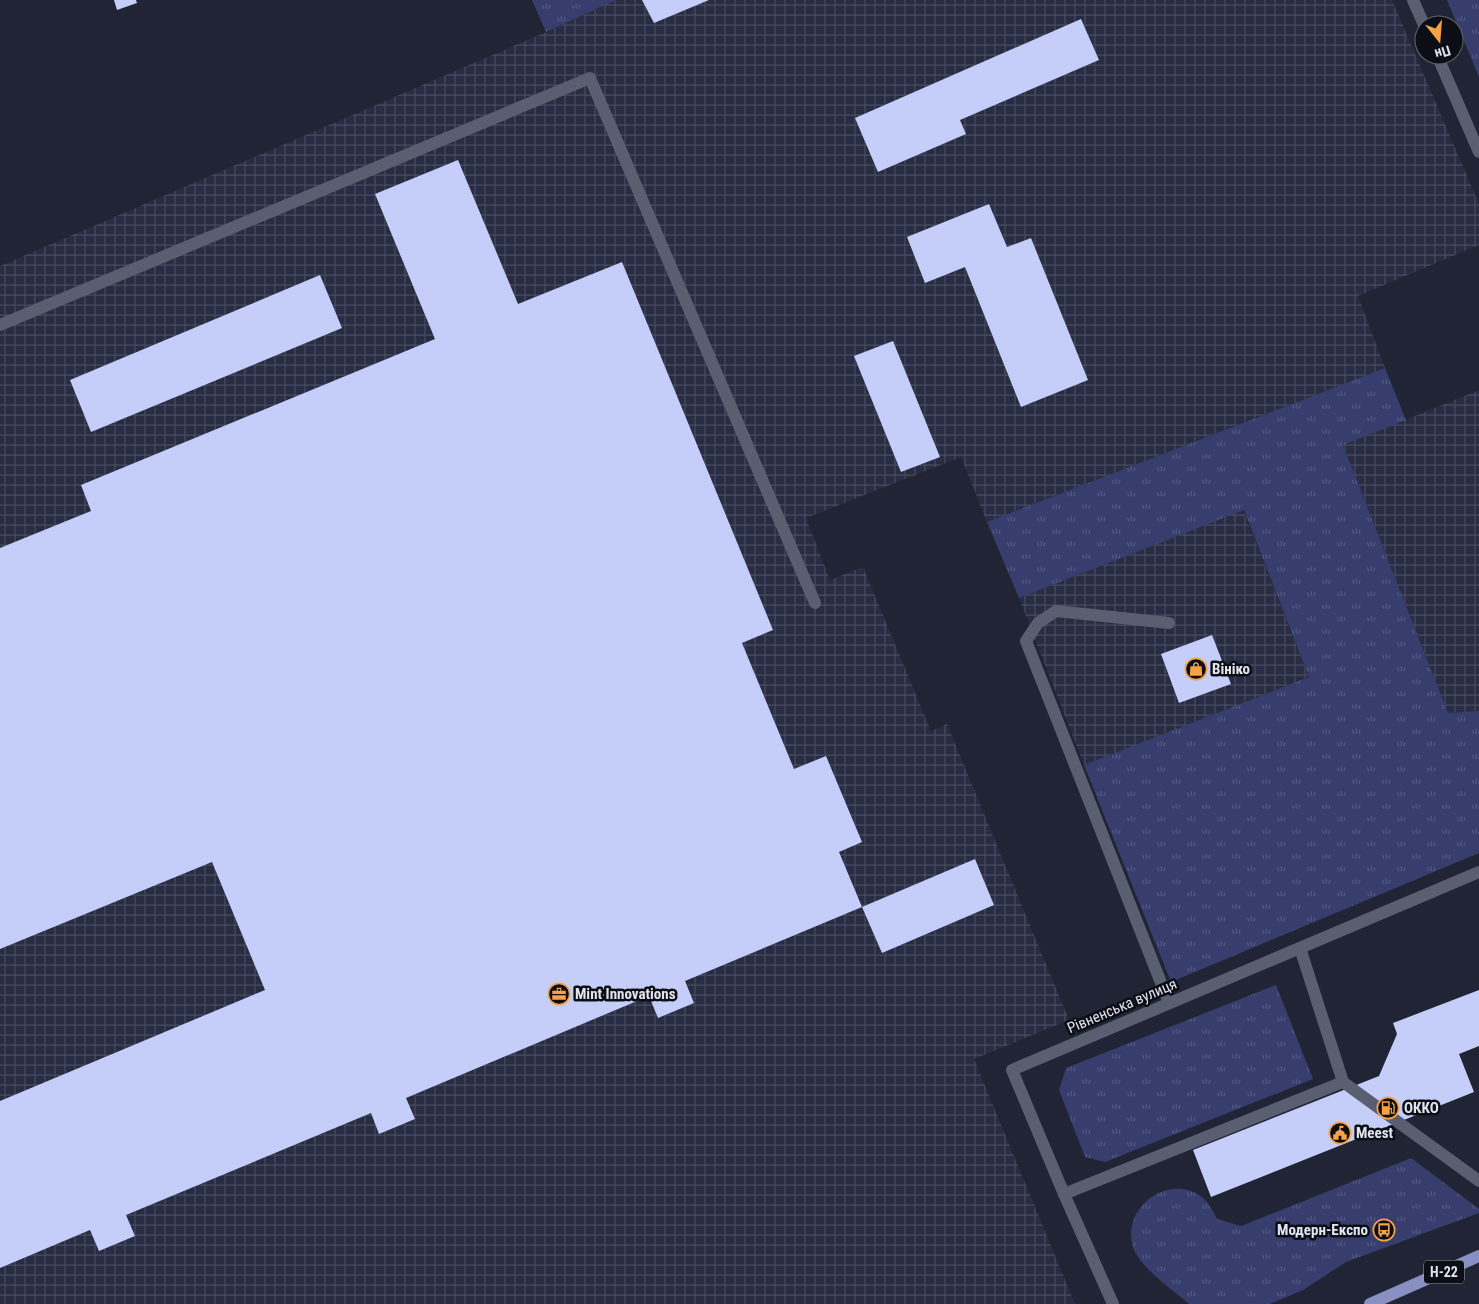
<svg xmlns="http://www.w3.org/2000/svg" width="1479" height="1304" viewBox="0 0 1479 1304" font-family="'Roboto Condensed',sans-serif">
<style>
.industrial{fill:url(#industrial-grid)}
.grass{fill:url(#grass-tufts)}
.building{fill:#c5cdf9}
.lines{fill:none;stroke-linecap:round;stroke-linejoin:round}
.lane{stroke:#5a5e71;stroke-width:12}
.secondary{stroke:#5a5e71;stroke-width:12}
.primary{stroke:#8890c2;stroke-width:12}
.labels{text-anchor:middle;dominant-baseline:central;stroke-width:5;stroke-linejoin:round;paint-order:stroke}
.shield{fill:#0c0e15;stroke:#a1a3ae;stroke-width:1}
.shield-label{font-size:14px;font-weight:bold;fill:#e1e3ef}
.poi-label{font-size:15px;font-weight:bold;fill:#e1e3ef;stroke:#0c0e15;text-anchor:start}
.street-label{font-size:15px;fill:#e1e3ef;stroke:#0c0e15}
</style>
<defs>
<pattern id="industrial-grid" width="8" height="8" patternUnits="userSpaceOnUse" patternTransform="scale(1.25)"><rect width="8" height="8" fill="#292d44"/><path d="M0 4h8M4 0v8" fill="none" stroke="#484b5f"/></pattern>
<pattern id="grass-tufts" width="24" height="20" patternUnits="userSpaceOnUse" patternTransform="scale(1.25)"><rect width="24" height="20" fill="#373d6c"/><path d="M3 7l-1-3M5 7V3M7 7l1-3M15 17l-1-3M17 17v-4M19 17l1-3" fill="none" stroke="#545981"/></pattern>
</defs>
<rect width="100%" height="100%" fill="#212435"/>
<path class="industrial" d="M616,0H1392L1479,204V245L1358,296L1385,368L987,522L961,457L806,518L830,580L863,567L931,731L947,724L1069,1020L974,1059L1075,1304H0V266L546,32Z
M1479,390V711L1448,713L1343,445Z
M1243,510L1309,677L1084,765L1019,598Z"/>
<path class="grass" d="M532,0H616L546,32Z
M1447,0H1479V77Z
M1385,368L1406,420L1343,445L1448,713L1479,711V853L1171,982L1084,765L1309,677L1244,510L1019,598L987,522Z
M1276,985L1313,1079L1105,1162L1085,1157L1059,1090L1066,1068Z
M1411,1158L1479,1209V1213L1346,1262L1303,1290L1270,1304H1189C1173,1290 1139,1267 1133,1247C1121,1208 1168,1172 1202,1197C1209,1203 1213,1211 1217,1219L1241,1226Z"/>
<path class="building" d="M114,0H136L137,3L117,10Z
M642,0H709L654,23Z
M1081,19L1099,60L960,120L966,134L878,172L855,118Z
M458,160L518,304L622,262L773,630L742,643L794,769L826,756L862,842L839,852L862,907L685,981L694,1003L658,1018L649,996L406,1098L415,1119L379,1134L371,1113L126,1215L135,1236L99,1251L90,1230L0,1268V1101L265,990L212,862L0,949V548L91,511L81,485L435,339L375,194Z
M989,204L1007,247L1031,238L1088,380L1021,407L965,267L925,283L907,237Z
M320,275L342,328L91,432L70,380Z
M893,341L940,457L901,472L854,356Z
M1212,635L1231,684L1179,703L1161,654Z
M975,859L994,905L882,953L862,907Z
M1479,990V1046L1459,1054L1474,1092L1211,1197L1193,1150L1379,1076L1397,1034L1393,1023Z"/>
<g class="lines">
<path class="lane" d="M0,325L590,78L815,603
M1300,948L1343,1082
M1169,1003L1026,641L1038,623L1056,611L1169,623
M1064,1194L1343,1082L1479,1181"/>
<path class="secondary" d="M1413,0L1424,25
M1437,55L1479,152
M1113,1304L1064,1194L1012,1070L1479,872"/>
<path class="primary" d="M1370,1304L1479,1256"/>
</g>
<defs>
<g id="shop-ring" transform="scale(1.125)"><circle r="9.5" fill="#0c0e15" stroke="#f5a345" stroke-width="1.5"/><path d="M-5-2.5h2.3a2.7 3.5 0 0 1 5.4 0H5L5.5 6h-11ZM-1.5-2.5h3a1.5 2.3 0 0 0-3 0Z" fill="#f5a345"/></g>
<g id="office-ring" transform="scale(1.125)"><circle r="9.5" fill="#0c0e15" stroke="#f5a345" stroke-width="1.5"/><path d="M-6-3h4V-5.5h4V-3h4V5H-6ZM-1-4.5V-3h2v-1.5ZM-6 0V1H6V0Z" fill="#f5a345"/></g>
<g id="fuel-ring" transform="scale(1.125)"><circle r="9.5" fill="#0c0e15" stroke="#f5a345" stroke-width="1.5"/><path d="M-5.5-6h7V0h2V4h1.3V-2.5L3-4.5l.8-.8L6-3V5H2.5V1h-1V6h-7ZM-4.2-4.7v3.2H.2V-4.7Z" fill="#f5a345"/></g>
<g id="civic-ring" transform="scale(1.125)"><circle r="9.5" fill="#0c0e15" stroke="#f5a345" stroke-width="1.5"/><path d="M-.6-6.5H3V-4.5H.6V-3L4-1V1h2V6H-6V1h2V-1L-.6-3ZM-1.2 2.5V6h2.4V2.5Z" fill="#f5a345"/></g>
<g id="bus-ring" transform="scale(1.125)"><circle r="9.5" fill="#0c0e15" stroke="#f5a345" stroke-width="1.5"/><path d="M-5-6H5V4H4V6H2V4H-2V6H-4V4H-5ZM-3.5-4V0h7V-4ZM-3.5 1.2v1.5H-2V1.2ZM2 1.2v1.5H3.5V1.2Z" fill="#f5a345"/></g>
</defs>
<g fill-rule="evenodd">
<use href="#shop-ring" x="1196" y="669"/>
<use href="#office-ring" x="559" y="994"/>
<use href="#fuel-ring" x="1388" y="1108"/>
<use href="#civic-ring" x="1340" y="1133"/>
<use href="#bus-ring" x="1384" y="1230"/>
</g>
<g class="labels">
<rect class="shield" x="1424" y="1260.5" width="40" height="23" rx="4"/>
<g class="shield-label">
<text x="1444" y="1272">Н-22</text>
</g>
<g class="poi-label">
<text x="1212" y="669">Вініко</text>
<text x="575" y="994">Mint Innovations</text>
<text x="1404" y="1108">ОККО</text>
<text x="1356" y="1133">Meest</text>
<text x="1368" y="1230" text-anchor="end">Модерн-Експо</text>
</g>
<g class="street-label">
<text transform="translate(1122 1006) rotate(-23)">Рівненська вулиця</text>
</g>
</g>
<g transform="translate(1439 40) rotate(163)"><circle r="24" fill="#0c0e15" stroke="#61636c"/>
<path d="M0-4L9 19L0 12L-9 19Z" fill="#f5a345"/>
<text y="-8" font-size="14" font-weight="bold" text-anchor="middle" fill="#e1e3ef">Пн</text>
</g>
</svg>
